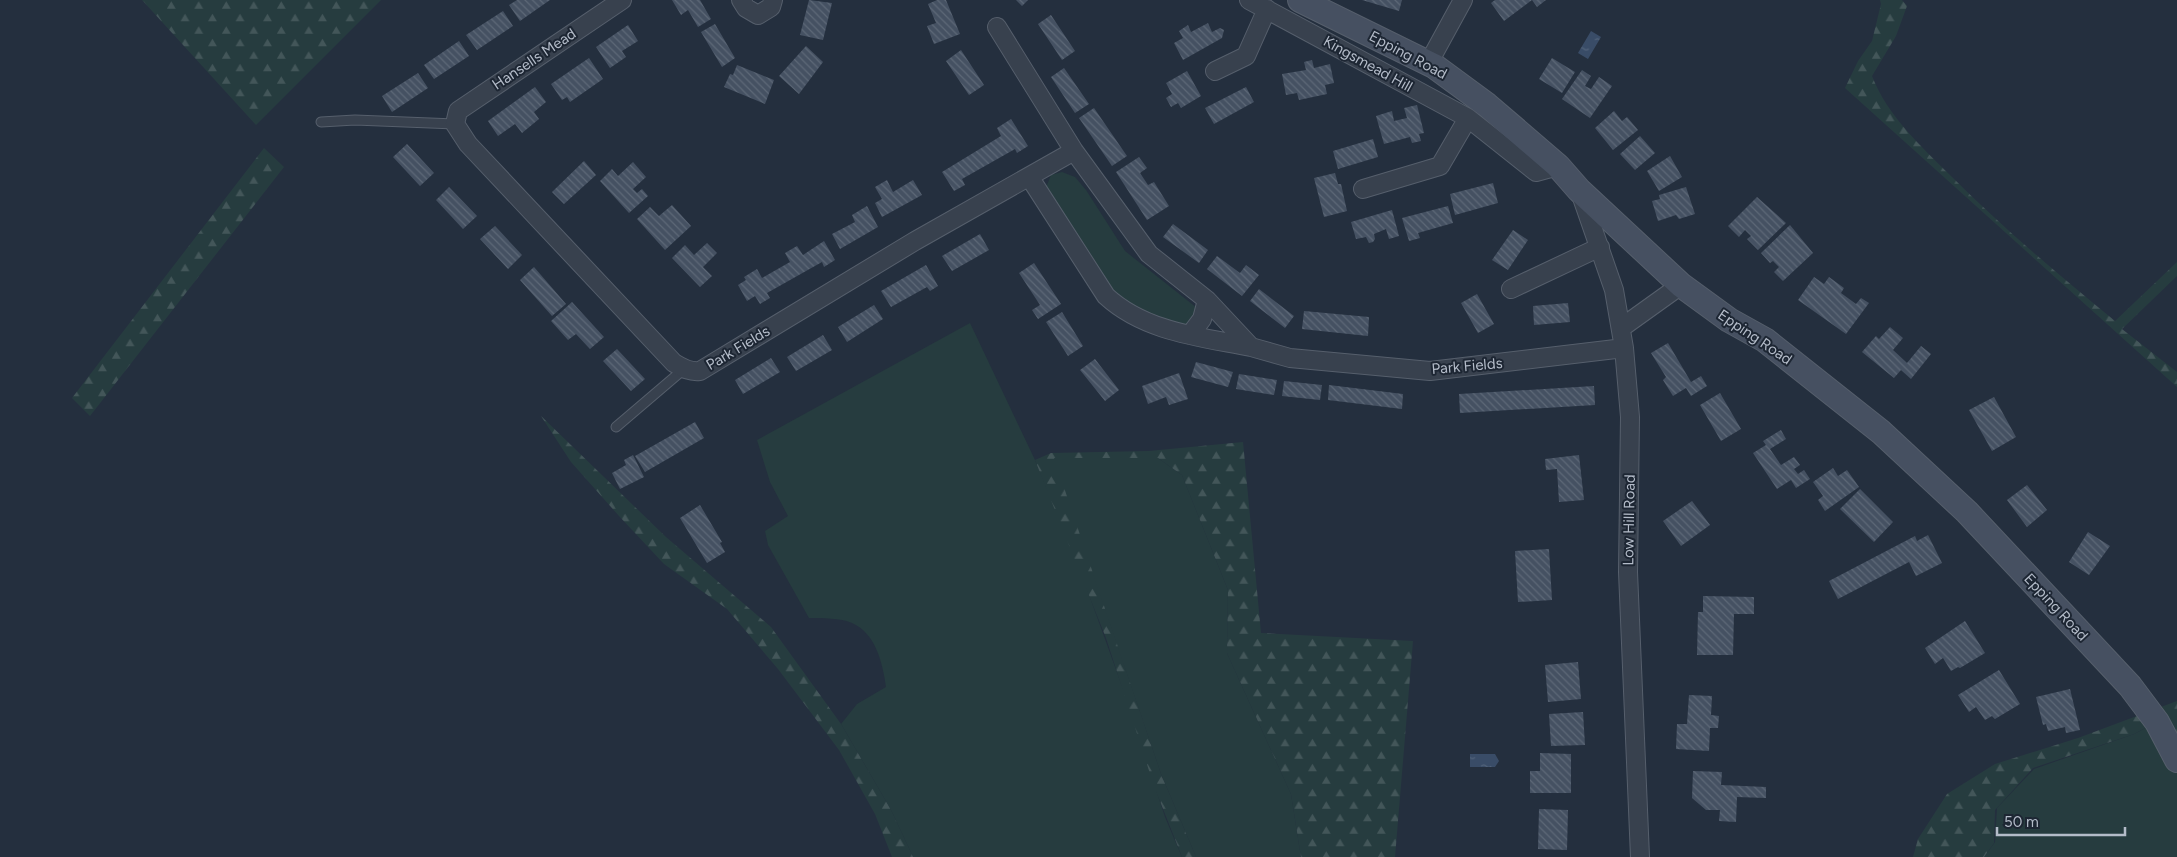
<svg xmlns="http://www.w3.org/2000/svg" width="2177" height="857" viewBox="0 0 2177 857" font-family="Figtree,sans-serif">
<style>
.grass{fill:#263c3f}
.forest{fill:url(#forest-firs)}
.water{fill:url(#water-ripples)}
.building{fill:url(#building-back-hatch)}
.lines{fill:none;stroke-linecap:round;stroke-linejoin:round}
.lane-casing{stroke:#565f6c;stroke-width:11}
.street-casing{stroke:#565f6c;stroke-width:20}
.secondary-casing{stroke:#565f6c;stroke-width:26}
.lane{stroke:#38414e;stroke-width:9}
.street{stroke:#38414e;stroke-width:18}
.secondary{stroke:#465061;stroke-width:24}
.labels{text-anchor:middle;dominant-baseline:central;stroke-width:4;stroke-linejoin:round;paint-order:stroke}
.street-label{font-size:15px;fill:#b4bcc9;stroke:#1d2633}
</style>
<defs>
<pattern id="forest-firs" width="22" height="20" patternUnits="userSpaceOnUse" patternTransform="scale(1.25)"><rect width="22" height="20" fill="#263c3f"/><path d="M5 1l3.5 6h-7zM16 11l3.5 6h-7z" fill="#435659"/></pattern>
<pattern id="water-ripples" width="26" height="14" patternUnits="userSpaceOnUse" patternTransform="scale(1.25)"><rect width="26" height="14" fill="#394c67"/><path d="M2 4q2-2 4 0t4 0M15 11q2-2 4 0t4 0" fill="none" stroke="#53647b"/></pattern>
<pattern id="building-back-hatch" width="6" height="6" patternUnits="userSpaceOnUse" patternTransform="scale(1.25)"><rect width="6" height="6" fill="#455162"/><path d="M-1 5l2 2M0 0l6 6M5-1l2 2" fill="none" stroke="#5d6877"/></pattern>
</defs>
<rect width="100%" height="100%" fill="#242f3e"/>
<path class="grass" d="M1062,172L1075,177L1086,190L1125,251L1197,308L1189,327L1121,310L1045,190L1051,175Z
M970,323L1035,460L1074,553L1127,700L1165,817L1182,857H913L891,810L841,724L857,704L886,687C883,665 876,633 852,623C840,618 823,618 809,618L768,545L765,531L788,516L770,482L757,440Z
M1053,458H1158L1182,475L1228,590L1227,653L1291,794L1301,857H1196L1161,774Z
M2157,722L2177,760V857H1984L1995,842L1997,808L2034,769L2134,734Z"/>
<path class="forest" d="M142,0H381L256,125Z
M1880,0H1902L1907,6L1896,36L1872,76C1888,117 1921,146 1952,177C2003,228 2059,275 2115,321L2177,262V276L2122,329L2177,372V387L1845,88L1858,61L1872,41L1881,4Z
M264,148L284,167L90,416L72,398Z
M541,416L666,537L771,627L841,724L891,810L913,857H892L875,814L839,750L778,669L727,609L664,564L619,516L571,462Z
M1243,442L1261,633L1413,641L1395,857H1301L1291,794L1227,653L1228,590L1182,475L1158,458H1054L1161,774L1196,857H1182L1154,786L1106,638L1035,460L1051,453L1149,451Z
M2177,701V760L2156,722L2134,734L2033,768L1995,810L1994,843L1984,857H1913L1918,839L1947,794L1995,764L2078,738Z"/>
<path class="water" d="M1591,31L1601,37L1588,59L1578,53Z
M1470,754H1495L1499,761L1495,767H1470Z"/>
<path class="building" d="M517,0H550L520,21L509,5Z
M672,0H700L711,19L698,27L688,10L681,15Z
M809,0L832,3L823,40L800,35Z
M937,0H946L960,34L934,44L927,26L936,23L928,4Z
M1016,0H1028L1022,6Z
M1362,0H1402L1399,11Z
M1495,0H1546L1537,7L1532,0L1504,21L1491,3Z
M503,11L513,26L477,50L466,35Z
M1051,15L1075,51L1062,60L1038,24Z
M1208,23L1212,32L1220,28L1224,30L1222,38L1183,60L1174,43L1183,38L1179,31L1188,25L1191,32Z
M715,24L735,58L722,67L701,32Z
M628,25L638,41L622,51L626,57L610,68L596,47Z
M459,41L469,56L434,79L424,65Z
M806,46L823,62L799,94L779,76Z
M961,50L984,85L969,95L946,61Z
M589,58L603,79L570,102L567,97L562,100L551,84Z
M1552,58L1575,72L1562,93L1539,79Z
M1312,60L1314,68L1330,64L1334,83L1325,85L1327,94L1299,100L1297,93L1286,95L1282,74L1306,70L1304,62Z
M737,65L774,80L765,104L724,87L730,74L733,75Z
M1064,68L1089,104L1075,113L1051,77Z
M1582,70L1591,76L1585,86L1591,89L1599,77L1612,86L1590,118L1562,99Z
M1187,71L1201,96L1181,108L1178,103L1171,107L1166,98L1172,94L1166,83Z
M418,73L428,88L392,112L382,96Z
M535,87L546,102L534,112L539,119L522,133L515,124L498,136L488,121Z
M1246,87L1254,102L1214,124L1205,108Z
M1417,105L1424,133L1419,134L1421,141L1412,143L1410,137L1384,144L1376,116L1392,111L1394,121L1407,118L1404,108Z
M1094,108L1127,156L1112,166L1079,118Z
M1614,111L1622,121L1627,117L1638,130L1613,150L1595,128Z
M1011,119L1028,146L1017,153L1015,149L962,179L965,185L954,191L942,172L1001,136L997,128Z
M1640,136L1655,153L1635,170L1620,154Z
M1373,139L1378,157L1338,169L1333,151Z
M407,144L434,173L420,186L393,157Z
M1670,156L1682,177L1659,191L1647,171Z
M1139,157L1147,168L1140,173L1148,185L1154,182L1169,206L1147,220L1116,172Z
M584,161L596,175L564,204L552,192Z
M633,162L646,177L633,189L637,193L642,189L648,196L629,213L600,181L612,169L618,176Z
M1335,173L1338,184H1341L1347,211L1324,217L1314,178Z
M887,180L893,192L913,180L922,195L882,217L875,203L882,199L875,187Z
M1493,183L1498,203L1455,215L1450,194Z
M449,187L477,216L463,229L436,200Z
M1686,187L1695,214L1679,219L1676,215L1658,221L1652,201L1660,199L1659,195Z
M1757,197L1786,223L1758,250L1747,239L1751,236L1745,230L1739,237L1728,226Z
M672,205L691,226L665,250L637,219L650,207L659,216Z
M867,206L878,227L840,249L832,234L855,222L852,215Z
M1448,206L1453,223L1418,233L1420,238L1409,241L1402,218Z
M1392,210L1399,236L1389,239L1386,229L1374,234L1375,239L1373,242L1369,243L1366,237L1356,239L1351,222Z
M1173,224L1208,250L1199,263L1163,237Z
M1790,225L1813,253L1783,281L1774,272L1779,267L1773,261L1770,263L1761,253Z
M495,226L522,255L508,269L480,239Z
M1513,230L1528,240L1508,270L1492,260Z
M980,234L989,250L952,271L942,256Z
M824,241L835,260L824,267L822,262L767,293L770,298L760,304L755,296L747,301L738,285L746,280L744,277L757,269L762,278L790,262L785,253L797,246L803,255Z
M707,243L717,253L703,267L712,276L700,287L672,258L685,245L694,255Z
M1217,256L1240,273L1246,265L1259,275L1242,296L1207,269Z
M1034,263L1061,304L1038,319L1032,310L1040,305L1019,273Z
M926,265L938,286L930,291L927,287L891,307L881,291Z
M534,267L566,304L552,316L520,280Z
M1814,277L1824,284L1829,277L1844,288L1841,293L1856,304L1861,298L1869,303L1846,334L1798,300Z
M1259,289L1294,316L1285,328L1250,301Z
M1477,294L1494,324L1478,333L1461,303Z
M572,302L604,337L590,349L576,334L568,340L551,321Z
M1568,303L1570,322L1534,325L1533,306Z
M874,305L883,319L847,342L838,327Z
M1304,311L1369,317L1368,336L1302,329Z
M1062,312L1083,346L1068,356L1046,322Z
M1890,327L1903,338L1893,350L1907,363L1921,346L1931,354L1911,379L1901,370L1894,378L1862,352L1876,336L1879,339Z
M823,335L832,350L796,371L787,357Z
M1668,343L1691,382L1701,376L1707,386L1691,396L1686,388L1673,396L1663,380L1666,377L1651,353Z
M617,349L645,379L631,391L603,361Z
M771,358L780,372L743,394L735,380Z
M1095,359L1119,390L1105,401L1080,370Z
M1196,362L1233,372L1228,387L1191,377Z
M1179,373L1188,399L1169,405L1166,397L1148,404L1142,386Z
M1239,374L1277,380L1274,395L1236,389Z
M1284,381L1322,385L1320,400L1282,396Z
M1329,385L1403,394L1402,409L1328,400Z
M1594,386L1595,405L1460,413L1459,394Z
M1720,393L1741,429L1721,441L1700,405Z
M1994,397L2016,437L1992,451L1969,410Z
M695,422L704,438L645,472L635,456Z
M1781,430L1786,439L1770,449L1781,465L1794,457L1800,465L1794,469L1798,474L1804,470L1810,479L1796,488L1791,480L1777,489L1753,453L1766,445L1763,441Z
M633,455L644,477L620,489L612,473L626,465L624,460Z
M1579,455L1584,500L1559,502L1557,469L1546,470L1545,459Z
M1833,468L1838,476L1847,470L1859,487L1825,511L1818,500L1823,496L1813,482Z
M2027,485L2047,510L2027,527L2007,500Z
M1860,489L1893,522L1874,542L1840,509Z
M1692,501L1710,525L1681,546L1663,521Z
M700,505L722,542L720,543L725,552L707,563L680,518Z
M2088,532L2110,546L2089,575L2069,562Z
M1928,535L1942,563L1916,576L1909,562L1838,599L1829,581L1915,536L1917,541Z
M1549,549L1552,600L1518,602L1515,551Z
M1703,596L1754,597V614H1734L1733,655H1697L1698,612H1703Z
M1965,621L1985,653L1960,668L1958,667L1951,671L1943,658L1935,664L1925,648Z
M1578,662L1581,699L1548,702L1545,665Z
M1999,670L2020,704L1995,719L1992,716L1985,720L1976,707L1969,712L1958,695Z
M2070,689L2080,730L2066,733L2065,727L2048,731L2046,724L2043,725L2036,697Z
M1689,695L1712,696L1711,715L1719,716L1718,728H1710L1709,751L1676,749L1677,724H1687Z
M1583,712L1585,745L1551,746L1549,714Z
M1540,753L1571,754V793H1530V771H1540Z
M1693,771L1722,772L1721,785L1766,787V798L1737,797L1736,822L1719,821L1720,810H1706L1692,798Z
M1539,809L1568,810L1567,850L1538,849Z"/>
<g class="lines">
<g class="lane-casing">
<path id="lane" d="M321,122L355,120L455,124
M616,427L684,369"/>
</g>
<g class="street-casing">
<path id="street" d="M622,0L458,111L455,124L468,144L674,363C683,368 689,372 700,371L915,241L1074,151
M741,0L746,8L758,15L771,7L773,0
M1249,0L1468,118
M997,27L1074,151L1149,254L1207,300L1251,347L1290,358L1430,371L1624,348
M1428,64L1463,0
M1215,71L1246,56L1267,9
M1030,178L1106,296C1145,332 1201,337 1251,347
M1363,189L1440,166L1468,118L1536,172L1558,166
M1580,192L1614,290L1624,348L1630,417L1628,572L1640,857
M1511,289L1600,247
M1621,328L1681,285
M1190,335L1202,319L1207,300"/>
</g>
<g class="secondary-casing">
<path id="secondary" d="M1300,0L1434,66L1487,105L1558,166L1579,190L1681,285L1729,320L1765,340L1881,432L1967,512L2130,686L2157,722L2177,760"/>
</g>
<use href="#lane" class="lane"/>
<use href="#street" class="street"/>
<use href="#secondary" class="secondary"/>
</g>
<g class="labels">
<g class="street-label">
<text transform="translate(1408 55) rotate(28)">Epping Road</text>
<text transform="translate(534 59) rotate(-34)">Hansells Mead</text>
<text transform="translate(1368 64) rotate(29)">Kingsmead Hill</text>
<text transform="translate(1755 337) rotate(34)">Epping Road</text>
<text transform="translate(738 348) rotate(-31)">Park Fields</text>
<text transform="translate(1467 366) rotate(-5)">Park Fields</text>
<text transform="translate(1629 520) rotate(-89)">Low Hill Road</text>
<text transform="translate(2056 607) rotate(47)">Epping Road</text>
</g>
</g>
<path d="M1997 827v8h128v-8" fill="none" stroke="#b4bcc9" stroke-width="2.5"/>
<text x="2004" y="827" font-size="15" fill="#b4bcc9" stroke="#1d2633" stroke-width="4" paint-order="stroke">50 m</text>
</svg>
